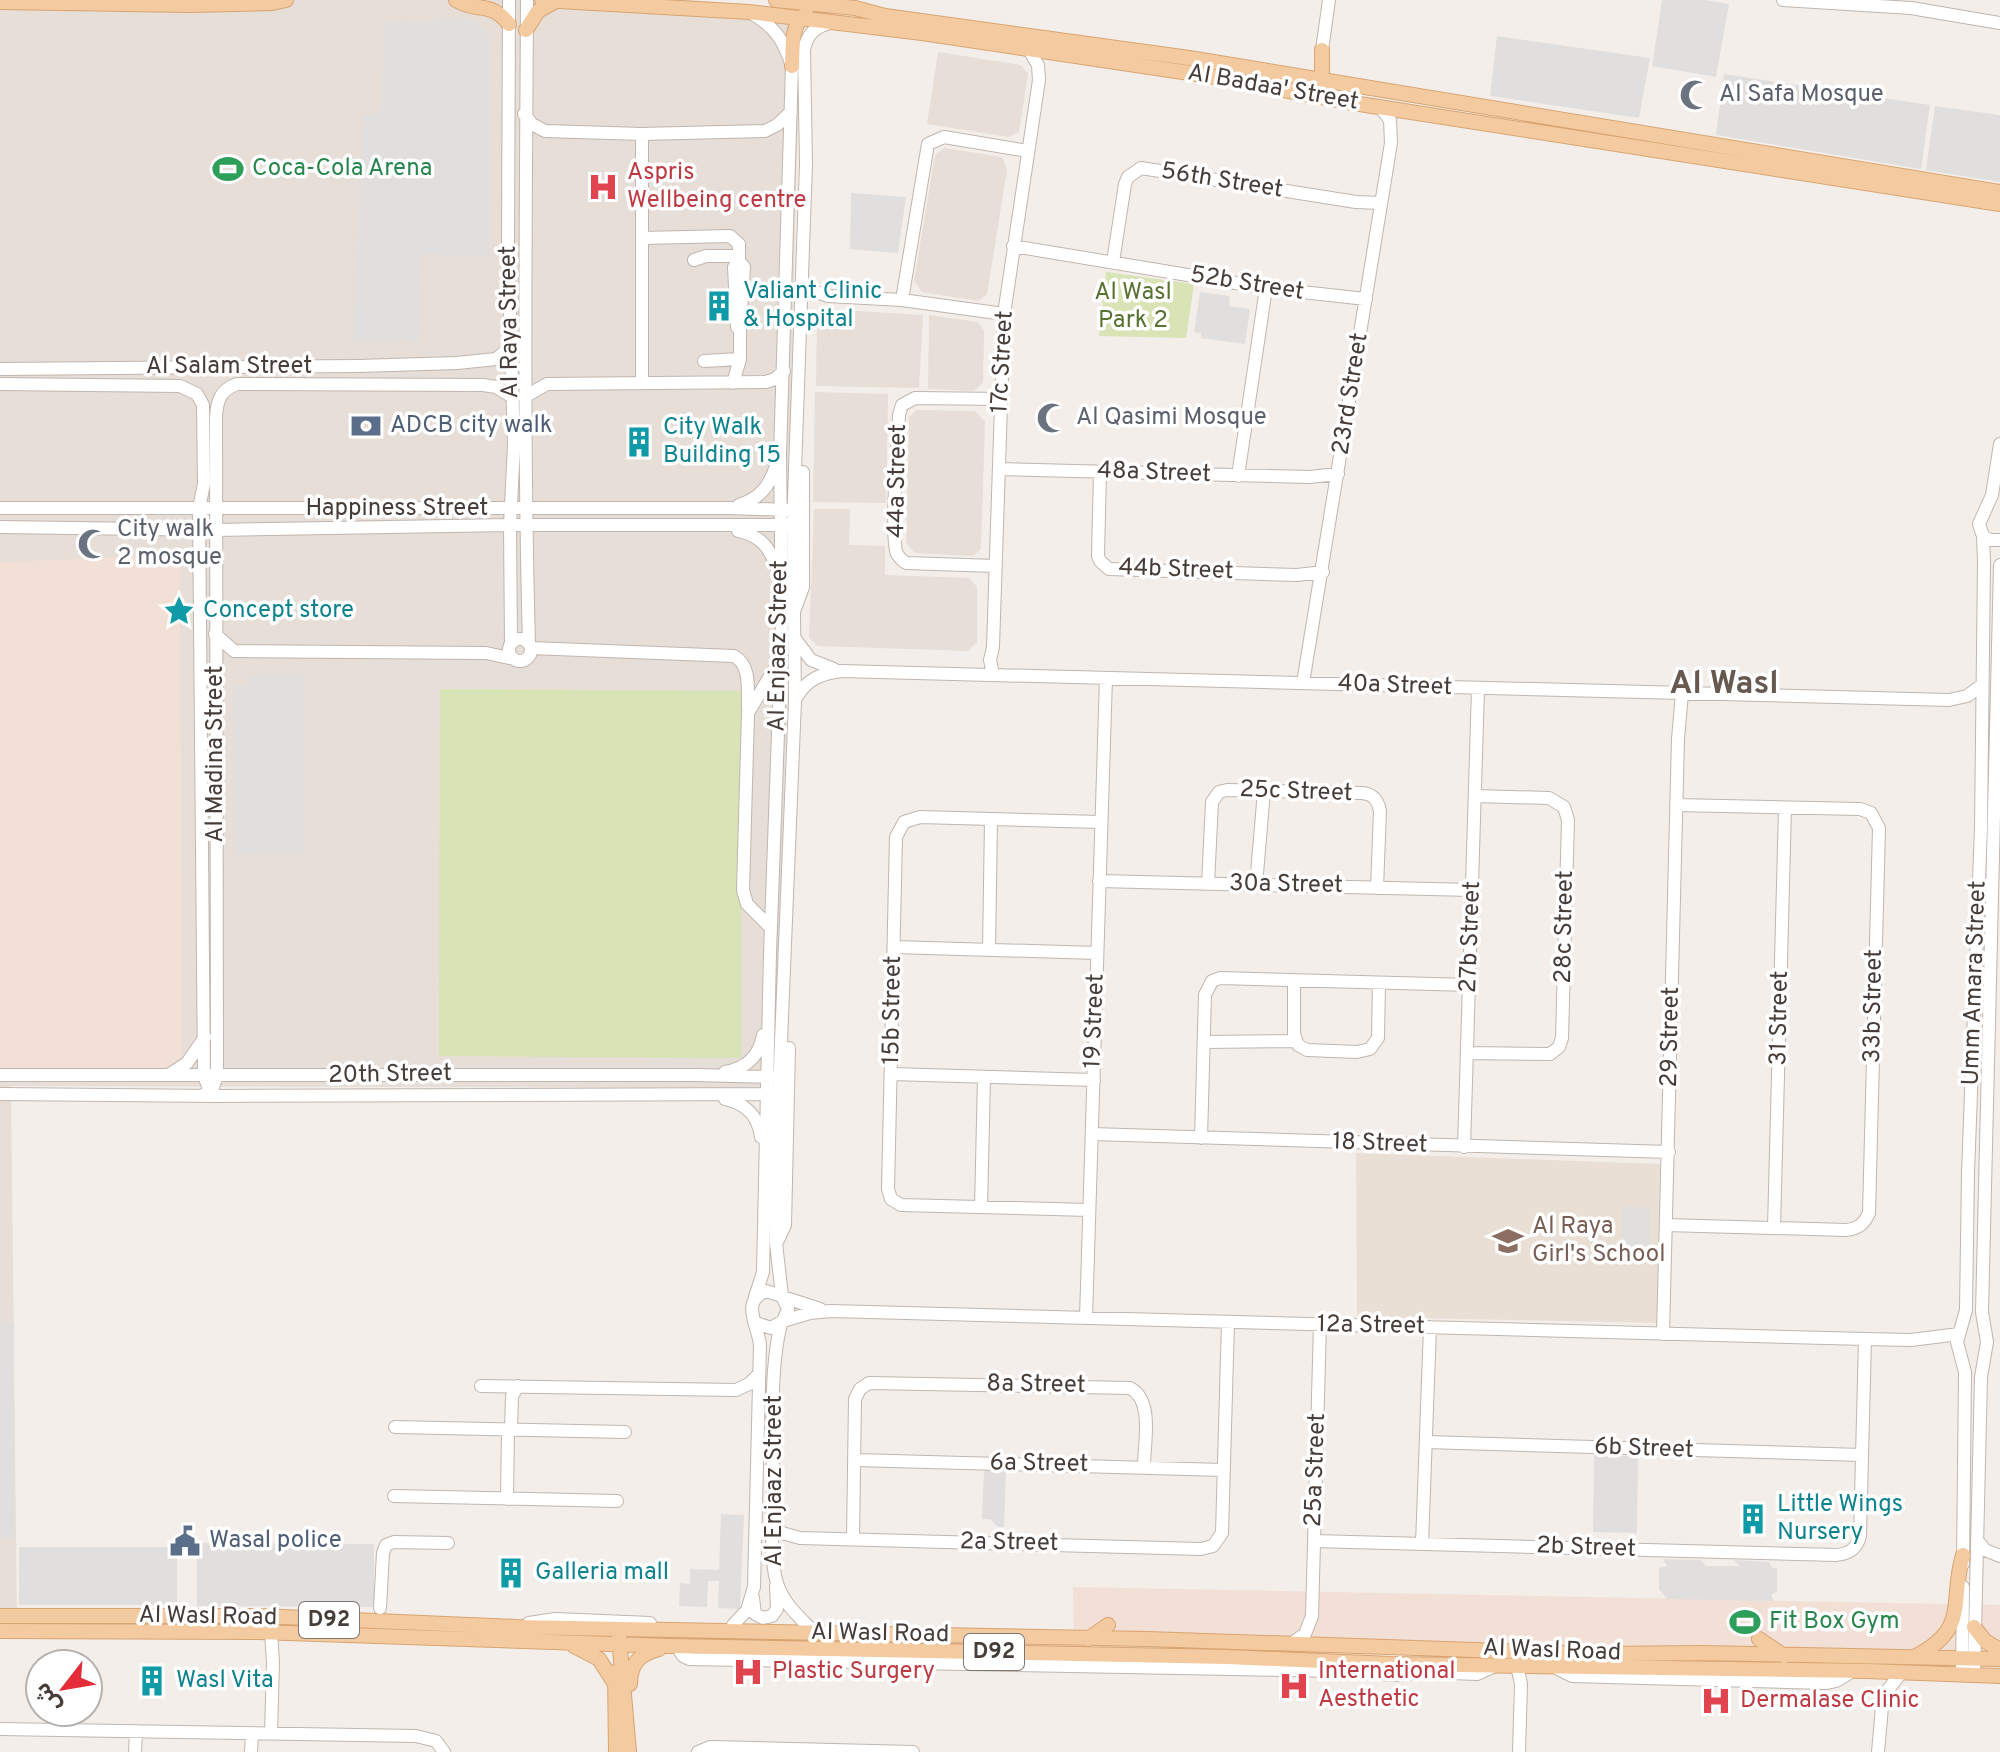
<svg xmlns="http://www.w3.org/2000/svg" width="2000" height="1752" viewBox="0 0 2000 1752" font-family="Overpass,'Noto Sans Arabic',sans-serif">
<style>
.residential{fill:#e6ded7}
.commercial{fill:#f2e0d6}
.education{fill:#eadfd4}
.green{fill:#d8e3b6}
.parking{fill:#e1dfdd}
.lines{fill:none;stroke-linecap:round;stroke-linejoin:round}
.minor-casing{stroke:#c0b6af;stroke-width:14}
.major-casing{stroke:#d8a471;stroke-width:16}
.minor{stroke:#fff;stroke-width:12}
.major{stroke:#f4cba0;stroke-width:14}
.labels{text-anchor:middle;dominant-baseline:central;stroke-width:7;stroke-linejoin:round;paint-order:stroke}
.shield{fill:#fff;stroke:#7e7774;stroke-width:2}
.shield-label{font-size:22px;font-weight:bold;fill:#463d38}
.street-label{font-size:24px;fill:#463d38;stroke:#fff}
.worship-label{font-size:24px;fill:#5b616d;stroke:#fff;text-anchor:start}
.leisure-label{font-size:24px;fill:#27864d;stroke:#fff;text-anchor:start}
.health-label{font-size:24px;fill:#be3a42;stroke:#fff;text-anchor:start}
.culture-label{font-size:24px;fill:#0d838f;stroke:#fff;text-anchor:start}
.park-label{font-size:24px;fill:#577231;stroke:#fff}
.service-label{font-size:24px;fill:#4e5e75;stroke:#fff;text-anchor:start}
.education-label{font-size:24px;fill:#785e54;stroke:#fff;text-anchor:start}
.district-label{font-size:32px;font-weight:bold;fill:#675950;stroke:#fff}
</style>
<rect width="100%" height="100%" fill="#f3eee9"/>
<path class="residential" d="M0,0H691L804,9L799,70L789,480L788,681L774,1088L11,1086L17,1624H0Z
M938,52L1021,65L1028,74L1019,132L1009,137L927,124Z
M944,148L1002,157L1007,170L987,294L978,301L922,292L914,281L935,155Z
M825,309L923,315L919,388L816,386L817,317Z
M929,315L978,322L984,331L983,382L974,391L928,389Z
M815,392L888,394L886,503L813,502Z
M917,410L975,411L985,422L981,549L973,556L915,553L906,543L909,417Z
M814,509H850L849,545L885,546V575L969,578L977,587V642L968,651L818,646L809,638Z"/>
<path class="commercial" d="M180,555L182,1067L0,1072V562Z
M1073,1587L2000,1605V1655L1932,1649L1909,1658L1074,1638Z"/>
<path class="education" d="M1356,1153L1660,1164L1658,1323L1357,1317Z"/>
<path class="green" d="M1106,272L1194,284L1186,338L1099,336Z
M440,689L742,691L741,1058L439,1056Z"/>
<path class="parking" d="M1662,0H1706L1729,4L1716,77L1652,66Z
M476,21L490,37L489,257L420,254L419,342L374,340L353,342L363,116L381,113L385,22Z
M1497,36L1650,58L1639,118L1490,96Z
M1724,74L1930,105L1921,169L1716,135Z
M1935,106L2000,115V182L1926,170Z
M851,193L906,197L898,253L850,249Z
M1200,292L1230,296L1229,306L1250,309L1245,344L1201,338V333L1194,332Z
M248,675H305L304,852L236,854L232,686H248Z
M1622,1207H1650V1247H1622Z
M0,1323H14V1538H0Z
M1594,1455L1638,1456L1637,1533L1593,1532Z
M984,1470L1006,1471L1004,1527H998L990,1519H982Z
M721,1514L744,1515L740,1609L718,1608L719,1581H708L707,1607L679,1606L680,1583L690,1584V1569L719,1570Z
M197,1543L374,1544V1607L197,1606Z
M19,1547H177V1605H19Z
M1663,1559L1701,1560L1706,1566H1739L1734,1560L1769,1562L1772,1568H1777V1591L1771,1595L1774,1601L1667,1599L1659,1589V1568L1667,1566Z"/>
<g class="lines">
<g class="minor-casing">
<path id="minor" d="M509,0L508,247L514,446L510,525L511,644
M527,0C526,214 523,429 529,644
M1783,0L1911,8L2000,23
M753,14C776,28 784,41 792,66L780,455L782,623L770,953L763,1272L755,1297
M1322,50L1329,0
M524,114L532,124L545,131L642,134L765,131L777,125L791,112
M642,238L730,236L739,244V261
M1013,246L1266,288L1366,299
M694,260L706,256H739
M739,261L744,267L740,329L737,327L734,267Z
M1113,262L1125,184L1128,177L1141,168L1356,202L1381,203
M802,282L813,291L828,296L902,300L1004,314
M902,300L928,144L944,137L1028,151
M704,361L740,359
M0,369L358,366L457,363L496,359L509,348
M642,383V134
M733,383L740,359V329
M0,384L180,386L197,394L203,405L204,484L199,508L204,1076L208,1086L217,1096
M526,396L547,384L766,382L775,379L784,371
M999,469L1309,477L1338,474
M1100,472L1098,556L1100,561L1109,569L1297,575L1323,572
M1238,476L1266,288
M739,505C760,498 769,487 776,466
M0,508H729L789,510
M0,527L216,530L510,525H789
M738,531C762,536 770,548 778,571
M1983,536L1990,540H2000
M996,566L906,563C902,560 900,559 897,554C890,538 898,439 899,415L902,405L915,398L1001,399
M795,609L803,587V472
M215,634L234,651L486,653L514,659
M509 650a11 11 0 1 1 22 0a11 11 0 1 1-22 0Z
M796,640L811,660L834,669
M531,648L734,656C752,666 747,690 748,709
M993,675L990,660L993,647L1004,314L1039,80L1038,65L1028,48
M1303,683L1391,143L1390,120L1379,106
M796,698C807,679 820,674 841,671L1949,700L1967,696L1981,686
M1099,881L1472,890
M1208,884L1212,802L1219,792L1227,790L1362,793C1373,794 1378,800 1380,811L1377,888
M1256,885L1264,791
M771,928L747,904L743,890L748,713L779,661
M894,947L1097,953
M989,949L991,820
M1294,980V1034L1298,1045L1307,1050L1357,1052L1370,1049L1378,1038L1379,983
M1204,1042L1295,1041
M1468,1053L1550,1054L1559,1047L1562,1038L1568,820L1564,807L1549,798L1475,796
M725,1072C746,1068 759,1057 763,1035
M170,1074L187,1063L205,1037
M892,1074L1094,1080
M0,1075H695L773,1077
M0,1094L217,1096L773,1094
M203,1096L213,1087L217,1076L216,417C217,401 220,390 237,384L483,385L496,387L511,396
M725,1099C747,1104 758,1116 761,1137
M1092,1134L1669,1152
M1201,1138L1205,995L1212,981L1220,978L1469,985
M1464,1147L1478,688
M981,1207L984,1078
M1089,1210L901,1205L891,1199L888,1189L896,837L904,822L920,817L1100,822
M1666,1225L1846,1230C1858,1229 1864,1224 1869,1213L1879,828L1871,813L1860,809L1676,805
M1774,1228L1785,808
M778,1240L785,1225L789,1048
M782,1296L776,1243V1163L795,701L793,525L806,164L804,50C807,34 815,27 830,23
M783,1297L820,1309
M1086,1318L1106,678
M783,1321L810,1313L831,1311L1865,1339L1911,1340L1959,1334
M781,1324C769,1370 773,1442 773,1490C773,1517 769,1557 777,1583C783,1602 795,1613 809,1627
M1663,1334L1678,739L1682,693
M481,1386L736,1390L749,1384L759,1374
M395,1427L625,1432
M511,1429L512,1396L518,1386
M1426,1442L1862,1455
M856,1460L1223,1470
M394,1496L617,1501
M507,1499L508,1429
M773,1523L782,1533L800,1538L1201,1549L1213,1546L1222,1533L1228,1322
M853,1539L855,1399L860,1389L869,1383L1130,1388C1154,1400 1144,1443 1144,1466
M1977,1540L1985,1550L2000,1556
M1314,1541L1836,1555C1849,1554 1857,1549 1860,1536L1865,1339
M1422,1544L1430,1327
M1963,1564L1965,1372L1957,1342L1966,1310L1968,1173L1981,827L1984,561L1983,536L1979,524L1992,495L2000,444
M753,1598L755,1614L763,1618L772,1616L777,1609L776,1586
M380,1608L383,1553L386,1545L394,1542L448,1543
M529,1623L555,1619L650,1623
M733,1625L747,1610L754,1587L760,1345C758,1325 740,1302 766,1291L782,1296L788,1309L783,1321L771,1328L756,1323
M271,1633L273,1662L271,1734
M1291,1644L1305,1634L1312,1616L1320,1324
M677,1646L683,1656L689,1659L1336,1671L1395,1675L1425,1672L1477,1674L1497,1665
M1517,1666L1521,1684L1519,1752
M1552,1666L1572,1676L1827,1683L1836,1681L1851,1672
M1962,1674L1963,1587
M1974,1675L1981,1377L1987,1342L1982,1312L2000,565
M0,1729L416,1736L436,1741L444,1752
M135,1752L136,1731
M251,1752L252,1734
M698,1752L710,1747L913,1752
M1878,1752L1883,1696L1901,1673"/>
</g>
<g class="major-casing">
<path id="major" d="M456,0C477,13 490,0 509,24
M542,0L749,12L922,33L1203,75L1353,103L2000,204
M776,0L855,8L885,16L1189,58L2000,192
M0,2L190,5L272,3L286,0
M526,30L538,11L556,1
M792,66C793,48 790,25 806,14
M1317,88L1322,82V50
M0,1616H260L517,1627L1147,1639L1597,1654L1704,1653L2000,1659
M1974,1627L1985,1641L2000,1650
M0,1631L258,1632L670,1646L1227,1657L1391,1664L1867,1671L2000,1676
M619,1637L629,1752
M1088,1639L1108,1625
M1759,1639L1784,1656
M574,1646L599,1659L615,1684
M1916,1656C1970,1628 1949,1602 1963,1555
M615,1672L616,1752
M630,1684C630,1663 640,1654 659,1649"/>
</g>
<use href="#minor" class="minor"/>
<use href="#major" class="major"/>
</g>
<defs>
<g id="mosque-bare" transform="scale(2.4)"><path d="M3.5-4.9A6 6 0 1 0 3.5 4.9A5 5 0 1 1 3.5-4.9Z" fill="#6b7280" stroke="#fff" stroke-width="2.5" paint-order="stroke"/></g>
<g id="stadium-bare" transform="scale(2.4)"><path d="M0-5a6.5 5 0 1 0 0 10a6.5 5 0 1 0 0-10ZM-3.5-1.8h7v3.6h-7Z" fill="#2e9e5b" stroke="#fff" stroke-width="2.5" paint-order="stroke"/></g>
<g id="hospital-bare" transform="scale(2.4)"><path d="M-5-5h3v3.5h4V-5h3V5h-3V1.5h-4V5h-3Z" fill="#e0444e" stroke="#fff" stroke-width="2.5" paint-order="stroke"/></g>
<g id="building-bare" transform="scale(2.4)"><path d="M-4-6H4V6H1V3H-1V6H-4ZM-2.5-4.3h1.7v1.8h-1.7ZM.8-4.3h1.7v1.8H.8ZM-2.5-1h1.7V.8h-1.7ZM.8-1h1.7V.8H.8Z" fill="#0f9aa8" stroke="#fff" stroke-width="2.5" paint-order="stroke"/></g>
<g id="bank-bare" transform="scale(2.4)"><path d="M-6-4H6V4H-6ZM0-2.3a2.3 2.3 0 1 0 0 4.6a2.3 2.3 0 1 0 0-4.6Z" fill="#5c6f8a" stroke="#fff" stroke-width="2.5" paint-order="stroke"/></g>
<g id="sight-bare" transform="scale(2.4)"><path d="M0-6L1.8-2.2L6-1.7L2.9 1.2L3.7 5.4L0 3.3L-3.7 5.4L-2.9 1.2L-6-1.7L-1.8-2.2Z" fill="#0f9aa8" stroke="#fff" stroke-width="2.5" paint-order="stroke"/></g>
<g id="school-bare" transform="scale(2.4)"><path d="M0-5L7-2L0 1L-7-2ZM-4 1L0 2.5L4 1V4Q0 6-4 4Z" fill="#8d6e63" stroke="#fff" stroke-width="2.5" paint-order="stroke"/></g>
<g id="civic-bare" transform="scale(2.4)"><path d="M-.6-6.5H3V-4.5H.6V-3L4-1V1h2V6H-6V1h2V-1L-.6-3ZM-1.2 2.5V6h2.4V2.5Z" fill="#5c6f8a" stroke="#fff" stroke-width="2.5" paint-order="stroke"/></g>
</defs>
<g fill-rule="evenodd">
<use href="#mosque-bare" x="1695" y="95"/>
<use href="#stadium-bare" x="228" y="169"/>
<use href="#hospital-bare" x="603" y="187"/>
<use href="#building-bare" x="719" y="306"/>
<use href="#mosque-bare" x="1052" y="418"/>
<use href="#bank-bare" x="366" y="426"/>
<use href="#building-bare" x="639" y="442"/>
<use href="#mosque-bare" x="93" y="544"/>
<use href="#sight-bare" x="179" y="611"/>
<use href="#school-bare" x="1508" y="1241"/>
<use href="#building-bare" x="1753" y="1519"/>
<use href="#civic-bare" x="185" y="1541"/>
<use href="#building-bare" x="511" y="1573"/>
<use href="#stadium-bare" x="1745" y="1622"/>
<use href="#hospital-bare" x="748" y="1672"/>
<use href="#building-bare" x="152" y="1681"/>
<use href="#hospital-bare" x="1294" y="1686"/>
<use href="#hospital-bare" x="1716" y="1701"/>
</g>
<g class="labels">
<g class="shield">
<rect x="299" y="1602" width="60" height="36" rx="6"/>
<rect x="964" y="1634" width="60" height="36" rx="6"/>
</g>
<g class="shield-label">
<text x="329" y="1620">D92</text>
<text x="994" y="1652">D92</text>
</g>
<g class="street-label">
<text transform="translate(1273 88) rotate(10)">Al Badaa' Street</text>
<text transform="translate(1222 181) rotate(9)">56th Street</text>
<text transform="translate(1247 284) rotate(9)">52b Street</text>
<text transform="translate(510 322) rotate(-91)">Al Raya Street</text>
<text transform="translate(1003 362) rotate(-87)">17c Street</text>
<text x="229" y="367">Al Salam Street</text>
<text transform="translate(1351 394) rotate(-81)">23rd Street</text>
<text transform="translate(1154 473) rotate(2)">48a Street</text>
<text transform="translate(898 481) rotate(-89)">44a Street</text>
<text x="397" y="509">Happiness Street</text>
<text transform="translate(1176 570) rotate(2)">44b Street</text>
<text transform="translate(779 646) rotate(-89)">Al Enjaaz Street</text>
<text transform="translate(1395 686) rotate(2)">40a Street</text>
<text transform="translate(216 754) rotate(-90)">Al Madina Street</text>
<text transform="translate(1296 792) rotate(2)">25c Street</text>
<text transform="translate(1286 885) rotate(1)">30a Street</text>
<text transform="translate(1565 927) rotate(-89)">28c Street</text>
<text transform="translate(1471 937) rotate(-88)">27b Street</text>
<text transform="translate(1975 983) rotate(-88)">Umm Amara Street</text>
<text transform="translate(1874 1006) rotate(-89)">33b Street</text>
<text transform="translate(893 1010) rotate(-89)">15b Street</text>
<text transform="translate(1780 1018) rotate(-89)">31 Street</text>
<text transform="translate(1095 1021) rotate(-88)">19 Street</text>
<text transform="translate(1671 1037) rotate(-89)">29 Street</text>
<text transform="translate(390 1075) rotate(-1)">20th Street</text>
<text transform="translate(1380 1144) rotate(2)">18 Street</text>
<text transform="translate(1371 1326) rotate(1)">12a Street</text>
<text transform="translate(1036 1385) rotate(1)">8a Street</text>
<text transform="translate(1644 1449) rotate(2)">6b Street</text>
<text transform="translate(1039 1464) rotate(1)">6a Street</text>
<text transform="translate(1316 1470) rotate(-88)">25a Street</text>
<text transform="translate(775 1481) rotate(-90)">Al Enjaaz Street</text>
<text transform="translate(1009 1543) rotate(1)">2a Street</text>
<text transform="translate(1586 1548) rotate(2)">2b Street</text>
<text transform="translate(208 1617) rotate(1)">Al Wasl Road</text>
<text transform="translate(880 1634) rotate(1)">Al Wasl Road</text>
<text transform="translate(1552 1651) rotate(2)">Al Wasl Road</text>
</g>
<g class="worship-label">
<text x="1719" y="95">Al Safa Mosque</text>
<text x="1076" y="418">Al Qasimi Mosque</text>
<text x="117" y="530">City walk<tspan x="117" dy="28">2 mosque</tspan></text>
</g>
<g class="leisure-label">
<text x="252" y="169">Coca-Cola Arena</text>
<text x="1769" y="1622">Fit Box Gym</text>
</g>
<g class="health-label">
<text x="627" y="173">Aspris<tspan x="627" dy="28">Wellbeing centre</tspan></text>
<text x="772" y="1672">Plastic Surgery</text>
<text x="1318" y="1672">International<tspan x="1318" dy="28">Aesthetic</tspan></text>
<text x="1740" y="1701">Dermalase Clinic</text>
</g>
<g class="culture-label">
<text x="743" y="292">Valiant Clinic<tspan x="743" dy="28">&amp; Hospital</tspan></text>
<text x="663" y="428">City Walk<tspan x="663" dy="28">Building 15</tspan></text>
<text x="203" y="611">Concept store</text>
<text x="1777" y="1505">Little Wings<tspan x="1777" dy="28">Nursery</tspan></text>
<text x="535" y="1573">Galleria mall</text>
<text x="176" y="1681">Wasl Vita</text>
</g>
<g class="park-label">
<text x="1133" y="293">Al Wasl<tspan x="1133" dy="28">Park 2</tspan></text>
</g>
<g class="service-label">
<text x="390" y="426">ADCB city walk</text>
<text x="209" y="1541">Wasal police</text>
</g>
<g class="education-label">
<text x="1532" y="1227">Al Raya<tspan x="1532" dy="28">Girl's School</tspan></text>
</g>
<g class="district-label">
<text x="1724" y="685">Al Wasl</text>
</g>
</g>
<g transform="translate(64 1688) rotate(239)"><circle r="38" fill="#ffffff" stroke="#b5b1af" stroke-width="2"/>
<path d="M0-6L14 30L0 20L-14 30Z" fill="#e52d39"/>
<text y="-12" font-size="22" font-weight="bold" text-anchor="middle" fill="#463d38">ش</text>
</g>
</svg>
